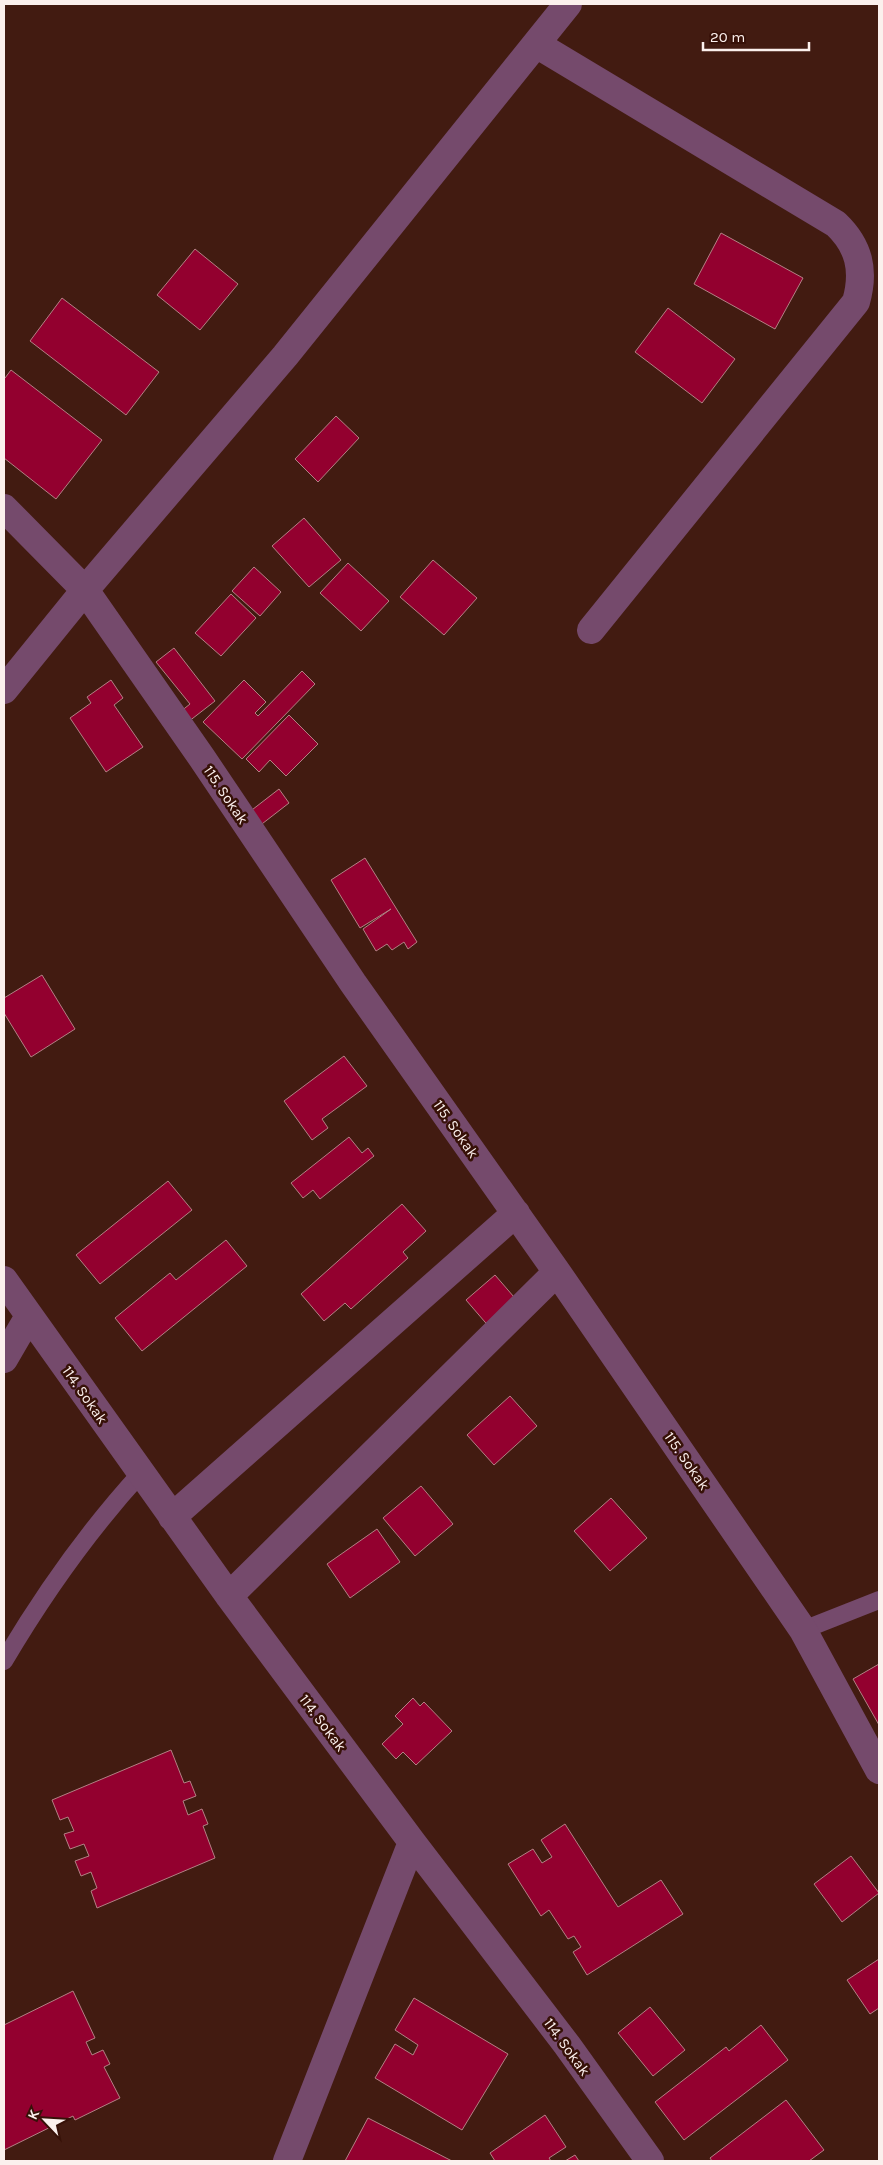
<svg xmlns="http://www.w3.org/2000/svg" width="883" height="2165" viewBox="0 0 883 2165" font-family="Karla,sans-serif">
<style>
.building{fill:#93002f;stroke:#b38084}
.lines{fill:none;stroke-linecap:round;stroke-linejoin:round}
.service{stroke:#754a6c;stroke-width:18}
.minor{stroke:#754a6c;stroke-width:28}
.labels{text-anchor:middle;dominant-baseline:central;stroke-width:5;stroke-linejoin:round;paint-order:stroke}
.street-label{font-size:15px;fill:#fbf0ed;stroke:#371108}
</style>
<rect width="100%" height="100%" fill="#421b11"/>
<path class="building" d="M721,233L803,278L775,329L694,284Z
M195,249L238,284L200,330L157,295Z
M62,298L159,372L126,415L30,341Z
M668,308L735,359L702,403L635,352Z
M11,370L102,440L56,499L4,458V377L5,378Z
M336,416L359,438L318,482L295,459Z
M304,518L341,560L309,587L272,546Z
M433,560L477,598L444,635L400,597Z
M348,563L389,601L361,631L320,593Z
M254,567L281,592L260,616L232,591Z
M231,594L256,618L221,656L195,633Z
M174,648L215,701L188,722L180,712L190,704L156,662Z
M302,671L315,684L242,759L203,722L244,680L266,702L255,713L258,716Z
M111,680L123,698L114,705L143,747L106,772L70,718L91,703L87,697Z
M289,715L318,744L286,776L270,760L259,772L246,759Z
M279,789L289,803L258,827L248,813Z
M365,858L417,942L408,949L404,942L392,950L387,944L376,951L363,929L391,909L360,928L331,880Z
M42,975L75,1029L31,1057L4,1013V998Z
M344,1056L367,1086L322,1119L328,1128L312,1140L284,1101Z
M349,1137L362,1153L368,1148L374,1156L320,1199L313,1190L303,1198L291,1183Z
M168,1181L192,1210L100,1284L76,1255Z
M402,1204L426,1231L403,1252L408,1258L351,1309L345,1303L324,1321L301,1294Z
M226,1240L247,1266L142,1351L115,1318L170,1273L176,1280Z
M495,1275L520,1304L491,1329L466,1300Z
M510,1396L537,1426L494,1465L467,1435Z
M421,1486L453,1524L415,1556L383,1518Z
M611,1498L647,1538L610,1571L574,1531Z
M377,1529L400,1562L350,1598L327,1564Z
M879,1664V1725L853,1679Z
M413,1698L420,1706L424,1702L452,1731L416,1765L403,1752L396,1759L382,1744L403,1724L395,1716Z
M171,1750L184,1783L190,1781L196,1796L183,1801L188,1815L202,1809L208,1824L203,1826L215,1858L97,1908L91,1891L97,1888L91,1872L81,1876L75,1861L89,1856L84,1844L70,1849L64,1834L74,1831L68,1817L60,1820L52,1800Z
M565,1824L618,1907L661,1880L683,1914L587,1975L573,1952L581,1947L574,1936L568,1939L549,1910L541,1916L508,1864L533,1849L542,1863L552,1857L541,1840Z
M851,1856L879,1893L842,1922L814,1884Z
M879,1959V2008L870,2014L847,1980Z
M73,1991L95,2038L86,2042L92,2055L103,2050L110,2064L104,2067L120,2098L75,2120L73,2116L4,2150V2025Z
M414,1998L508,2054L462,2130L375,2078L395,2044L413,2055L418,2045L395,2030Z
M650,2007L685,2050L653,2076L618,2033Z
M761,2025L788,2060L684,2140L655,2102L726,2047L729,2051Z
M786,2100L824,2150L809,2161H712L710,2158Z
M545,2115L566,2147L549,2158L551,2161H495L490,2153Z
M368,2118L452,2161H345Z
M575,2155L579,2161H565Z"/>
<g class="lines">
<path class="service" d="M803,1630L879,1600
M4,1661C43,1595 89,1530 141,1473"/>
<path class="minor" d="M536,44L836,224C859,246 865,270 856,302L591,630
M4,508L85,590L202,758L353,983L557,1272L803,1630L879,1770
M4,690L85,590L285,356L568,4
M4,1280L229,1596L412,1842L567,2045L650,2161
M4,1359L29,1316
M172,1517L516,1213
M229,1596L557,1272
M287,2161L412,1842"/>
</g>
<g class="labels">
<g class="street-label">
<text transform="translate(226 795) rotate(56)">115. Sokak</text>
<text transform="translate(456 1129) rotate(55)">115. Sokak</text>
<text transform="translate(85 1395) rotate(55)">114. Sokak</text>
<text transform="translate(687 1461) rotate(55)">115. Sokak</text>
<text transform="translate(323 1723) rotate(53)">114. Sokak</text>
<text transform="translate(567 2047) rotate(54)">114. Sokak</text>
</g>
</g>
<rect width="883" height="2165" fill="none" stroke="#fbf0ed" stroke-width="10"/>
<g transform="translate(45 2120) rotate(295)" stroke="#371108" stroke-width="4" paint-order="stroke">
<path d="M0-4L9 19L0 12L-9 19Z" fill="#fbf0ed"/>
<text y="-8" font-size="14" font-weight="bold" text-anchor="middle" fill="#fbf0ed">K</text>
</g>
<path d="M703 42v8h106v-8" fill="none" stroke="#fbf0ed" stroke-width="2.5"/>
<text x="710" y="42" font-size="15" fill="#fbf0ed" stroke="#371108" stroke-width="4" paint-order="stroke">20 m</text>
</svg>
